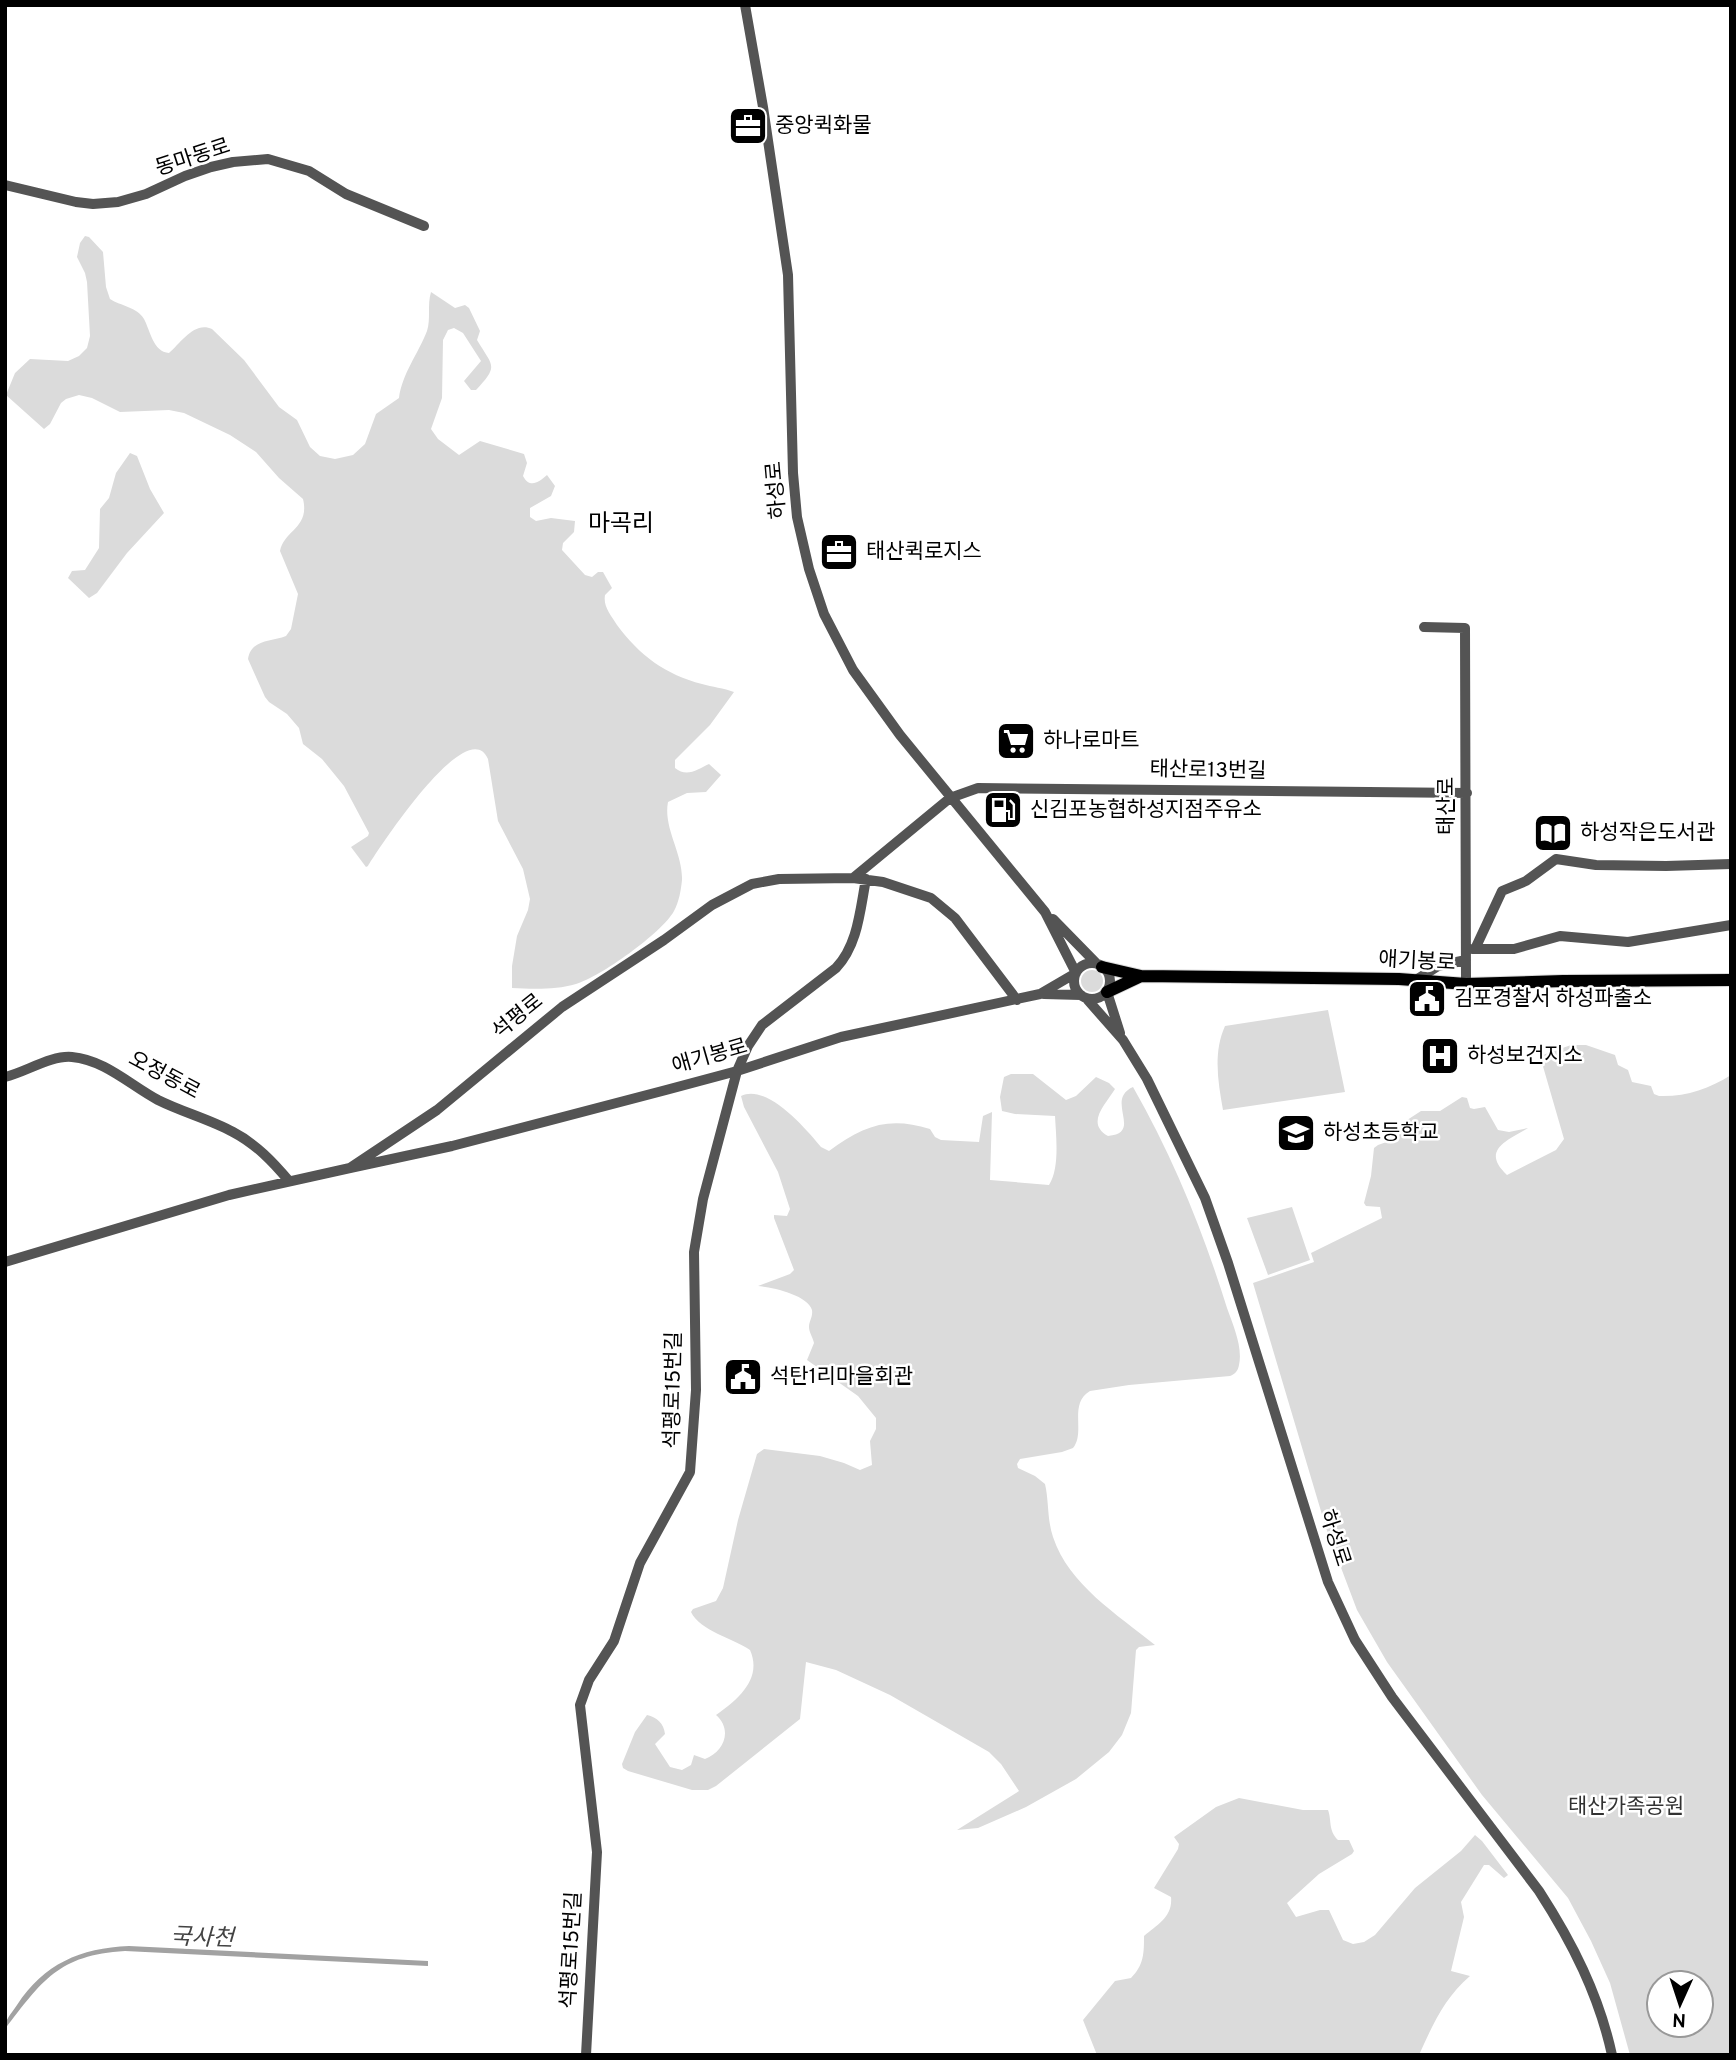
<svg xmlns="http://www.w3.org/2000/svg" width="1736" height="2060" viewBox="0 0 1736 2060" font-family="Overpass,'Noto Sans KR',sans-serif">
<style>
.green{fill:#dbdbdb;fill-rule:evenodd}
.water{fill:#a2a2a2}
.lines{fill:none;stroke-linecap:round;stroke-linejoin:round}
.major-casing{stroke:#dbdbdb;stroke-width:14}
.minor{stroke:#545454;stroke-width:10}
.major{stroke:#000;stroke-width:12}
.labels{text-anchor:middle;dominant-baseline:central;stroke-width:5;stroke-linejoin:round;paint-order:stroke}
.poi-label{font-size:21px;fill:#000;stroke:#fff;text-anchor:start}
.street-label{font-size:21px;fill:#000;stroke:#fff}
.park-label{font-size:21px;fill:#323232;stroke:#fff}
.water-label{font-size:23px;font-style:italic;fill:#434343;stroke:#fff}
.quarter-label{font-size:24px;fill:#000;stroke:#fff}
</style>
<rect width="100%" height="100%" fill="#fff"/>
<path class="green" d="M85,236L89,237L103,252L106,287L110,299C121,306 137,307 144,319C150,330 153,352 169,353C181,343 194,321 212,329L244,360L279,407L297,420L310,447L320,456L335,459L353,455L365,444L376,414L399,398C402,374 418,354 427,331C431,318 427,305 431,292L455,308L465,305L469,308L480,331L477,340C493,367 499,365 476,390H471L464,381L481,361L463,333L454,328L448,330L443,340L442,398L431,429L438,439L459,455L480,441L524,454L527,463L523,476C530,489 539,482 547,475L555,486L551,496L530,508V517L536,521L551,518L575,521L574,532L563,543L562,550L585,575L592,577L598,572H603L612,588L605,595C603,607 611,615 617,625C639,655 666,675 702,684C712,687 724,688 734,692L710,725L675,760V768C687,778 698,769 709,764L721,775L706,792L687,793L668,802C663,828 683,853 682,880C681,890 679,902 674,911C662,933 600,977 576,984C556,990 532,989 512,988V966L517,936L528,910L530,899L523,869L498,821L488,759C468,712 379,848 368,866L366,867L351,847L368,836L369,833L344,786L322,759L303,744L299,728L287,714L269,702L265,697L248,659C251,639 271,642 286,636L291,629L298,594L280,551C284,530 310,528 303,499L279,478L256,452L230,435L184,413L169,410L120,412L92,398L79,395L66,399L61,403L50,424L44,429L6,395L15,373L30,359L68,361L79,356L87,348L90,336L87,282L85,273L77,257L80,243Z
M130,453L137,456L150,489L164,513L127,553L97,593L89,598L68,578L72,571L85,570L99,548L100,509L109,498L116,473Z
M1081 981a11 11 0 1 1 22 0a11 11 0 1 1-22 0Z
M1328,1010L1345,1092L1223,1110C1218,1082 1213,1053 1225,1026Z
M1571,1045H1586L1615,1055L1618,1065L1628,1070L1632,1082L1651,1086L1654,1094L1659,1096C1685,1097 1709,1089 1731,1075V2055H1630L1610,1983L1591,1941L1568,1898L1482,1795L1387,1662L1357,1610L1326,1528L1253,1283L1314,1262L1311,1253L1382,1218L1380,1207L1366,1206L1364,1203L1371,1176L1374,1148L1378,1145L1395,1139L1401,1124L1421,1111H1440L1462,1097L1467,1098L1470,1108L1474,1109L1485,1107L1498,1130L1509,1132L1528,1128C1508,1140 1480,1150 1507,1175L1556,1150L1564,1139L1540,1056ZM1701,1983V2025H1659V1983Z
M1011,1074H1033L1066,1100L1076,1096L1096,1077L1109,1083L1115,1089C1106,1104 1085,1123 1108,1136C1144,1133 1104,1100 1133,1087C1173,1157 1203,1231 1227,1308C1233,1325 1243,1347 1239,1365C1238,1371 1235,1374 1230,1376L1129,1385L1090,1391C1068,1404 1086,1432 1073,1448L1062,1452L1020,1459L1017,1464L1018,1468L1035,1476L1045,1484C1049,1501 1047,1519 1053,1537C1069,1585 1117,1614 1155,1645L1139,1647L1136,1650L1131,1713L1122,1735L1109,1752L1076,1779L1026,1807L978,1828L957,1830L1019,1791L1001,1764L989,1752L890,1695L836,1670L806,1662L800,1719L716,1786L708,1790H692L628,1771L623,1768L622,1764L635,1732L647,1715C657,1717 664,1724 665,1734L655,1744L670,1767L682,1770L691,1765L694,1755L705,1759C724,1752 733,1730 716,1715C737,1700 763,1679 750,1650C733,1638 700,1631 691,1612L693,1609L716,1601L723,1588L738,1520L757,1454L764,1449L820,1456L844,1463L860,1470L872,1465L870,1441L876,1429V1418L858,1396L807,1360L814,1343C813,1338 809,1332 809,1327C809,1321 813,1317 812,1310C808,1295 772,1287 758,1286L790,1274L794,1270L774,1218V1215L787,1216L790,1209L778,1172L744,1107L741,1096C767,1083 806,1129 821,1147L829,1151C863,1126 888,1116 930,1129L935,1137L941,1140L979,1142L983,1116L992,1112L990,1180L1049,1185C1060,1168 1056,1136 1055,1116L1015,1114L1002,1111L1000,1097L1004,1077Z
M1292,1207L1310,1260L1268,1275L1247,1218Z
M1239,1798L1303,1810H1328C1332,1821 1328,1830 1338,1840H1349L1354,1851L1352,1854L1319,1874L1287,1903L1296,1917L1320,1910H1329L1343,1940L1353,1944L1364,1942L1375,1935L1415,1888L1461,1851L1475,1835L1482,1841L1508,1875L1504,1878L1489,1865H1484L1461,1902L1464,1917L1451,1971L1470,1976C1445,1997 1432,2026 1419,2055H1097L1083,2020L1115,1981L1131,1978C1144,1965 1144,1953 1144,1936C1157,1925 1173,1917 1171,1897L1154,1888L1178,1849L1179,1844L1174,1837L1216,1807Z"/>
<path class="water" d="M129,1946L428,1961V1966L125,1951C58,1955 42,1981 5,2029C5,2019 11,2014 17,2005C44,1964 80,1948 129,1946Z"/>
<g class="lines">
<g class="major-casing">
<path id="major" d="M1102,967L1141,976L1399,979L1466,984L1563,981L1731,980
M1107,992L1141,976"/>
</g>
<path class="minor" d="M5,185L76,202L93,204L118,202L146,194L185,176L211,167L233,162L268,159L309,171L346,194L424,226
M1424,627L1465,628L1466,984
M853,878L950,798L978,788L1467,793
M1053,919L1097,964
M1472,949H1514L1560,936L1628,942L1731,925
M1475,949L1502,891L1526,881L1556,859L1596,865L1666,866L1731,864
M1074 981a18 18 0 1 1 36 0a18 18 0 1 1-36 0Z
M1416,980L1438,966L1466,960
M1107,992L1120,1033
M1044,994L1081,995
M1086,998L1123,1040L1147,1079L1205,1198L1228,1263L1328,1582L1355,1640L1392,1697L1539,1891C1572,1942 1599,1995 1612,2055
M5,1077C26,1072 51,1055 72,1057C105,1060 130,1085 158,1100C182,1112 209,1119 233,1132C256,1144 273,1162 289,1181
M350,1168L452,1146L666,1090L737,1071L841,1037L1040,994L1076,973L1045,912L900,735L853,670L824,614L809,569L797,517L793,473L788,275L763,107L745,5
M5,1262L229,1195L350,1168L437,1110L562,1007L664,940L712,905L752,884L779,879L853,878L883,882L931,898L955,918L1017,1000
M586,2055L597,1852L580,1705L589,1680L614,1641L640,1563L690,1472L696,1390L694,1252L703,1199L737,1071L748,1046L762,1025L836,968C858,945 860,910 866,879"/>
<use href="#major" class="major"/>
</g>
<defs>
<g id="office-square" transform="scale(2.0125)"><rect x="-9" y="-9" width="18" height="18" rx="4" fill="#000" stroke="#fff"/><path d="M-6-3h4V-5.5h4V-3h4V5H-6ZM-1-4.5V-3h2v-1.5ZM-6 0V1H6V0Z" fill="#fff"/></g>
<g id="supermarket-square" transform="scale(2.0125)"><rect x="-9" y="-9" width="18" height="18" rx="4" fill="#000" stroke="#fff"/><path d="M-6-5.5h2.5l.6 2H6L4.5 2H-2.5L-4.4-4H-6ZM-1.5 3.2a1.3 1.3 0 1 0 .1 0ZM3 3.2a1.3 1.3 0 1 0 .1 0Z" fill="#fff"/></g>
<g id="fuel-square" transform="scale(2.0125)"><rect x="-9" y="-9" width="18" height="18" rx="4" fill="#000" stroke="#fff"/><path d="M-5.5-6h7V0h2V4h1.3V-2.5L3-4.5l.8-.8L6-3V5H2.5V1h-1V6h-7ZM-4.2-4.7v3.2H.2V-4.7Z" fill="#fff"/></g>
<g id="library-square" transform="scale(2.0125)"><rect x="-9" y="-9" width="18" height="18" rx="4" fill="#000" stroke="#fff"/><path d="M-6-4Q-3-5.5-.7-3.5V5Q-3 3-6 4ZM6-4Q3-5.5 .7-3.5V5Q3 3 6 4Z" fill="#fff"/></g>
<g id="civic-square" transform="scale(2.0125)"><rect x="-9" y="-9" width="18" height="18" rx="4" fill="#000" stroke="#fff"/><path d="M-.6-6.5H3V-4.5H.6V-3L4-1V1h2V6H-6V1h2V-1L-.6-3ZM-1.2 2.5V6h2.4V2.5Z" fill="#fff"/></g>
<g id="hospital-square" transform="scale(2.0125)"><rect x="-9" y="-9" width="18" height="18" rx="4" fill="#000" stroke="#fff"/><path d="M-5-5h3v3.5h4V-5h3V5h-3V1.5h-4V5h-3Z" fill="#fff"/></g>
<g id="school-square" transform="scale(2.0125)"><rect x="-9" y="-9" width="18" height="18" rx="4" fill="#000" stroke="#fff"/><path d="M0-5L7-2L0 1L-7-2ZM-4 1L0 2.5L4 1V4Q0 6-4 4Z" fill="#fff"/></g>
</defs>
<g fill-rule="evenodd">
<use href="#office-square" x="748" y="126"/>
<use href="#office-square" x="839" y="552"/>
<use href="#supermarket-square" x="1016" y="741"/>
<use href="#fuel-square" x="1003" y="810"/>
<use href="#library-square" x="1553" y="833"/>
<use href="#civic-square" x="1427" y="999"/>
<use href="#hospital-square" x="1440" y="1056"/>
<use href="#school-square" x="1296" y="1133"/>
<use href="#civic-square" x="743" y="1377"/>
</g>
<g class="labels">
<g class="poi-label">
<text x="775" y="126">중앙퀵화물</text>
<text x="866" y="552">태산퀵로지스</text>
<text x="1043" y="741">하나로마트</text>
<text x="1030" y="810">신김포농협하성지점주유소</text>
<text x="1580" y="833">하성작은도서관</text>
<text x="1454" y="999">김포경찰서 하성파출소</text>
<text x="1467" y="1056">하성보건지소</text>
<text x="1323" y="1133">하성초등학교</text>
<text x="770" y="1377">석탄1리마을회관</text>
</g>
<g class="street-label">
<text transform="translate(193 158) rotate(-18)">동마동로</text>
<text transform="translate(777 490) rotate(-95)">하성로</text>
<text transform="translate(1208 771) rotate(1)">태산로13번길</text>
<text transform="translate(1447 806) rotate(-90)">태산로</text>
<text transform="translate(1417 962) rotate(3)">애기봉로</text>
<text transform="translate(518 1017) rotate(-39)">석평로</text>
<text transform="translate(710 1057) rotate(-16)">애기봉로</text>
<text transform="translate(164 1076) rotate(28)">오정동로</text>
<text transform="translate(674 1390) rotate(-89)">석평로15번길</text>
<text transform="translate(1334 1538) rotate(72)">하성로</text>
<text transform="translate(572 1950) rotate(-87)">석평로15번길</text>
</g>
<g class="park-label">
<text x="1626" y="1807">태산가족공원</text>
</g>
<g class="water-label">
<text transform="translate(202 1939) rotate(2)">국사천</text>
</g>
<g class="quarter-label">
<text x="621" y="525">마곡리</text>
</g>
</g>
<rect width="1736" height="2060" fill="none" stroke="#000000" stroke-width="14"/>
<g transform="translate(1680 2004) rotate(183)"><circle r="33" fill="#ffffff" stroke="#999999" stroke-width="2"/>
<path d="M0-5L12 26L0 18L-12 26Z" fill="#000000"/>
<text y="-10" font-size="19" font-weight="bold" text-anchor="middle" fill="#000000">N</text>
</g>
</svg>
